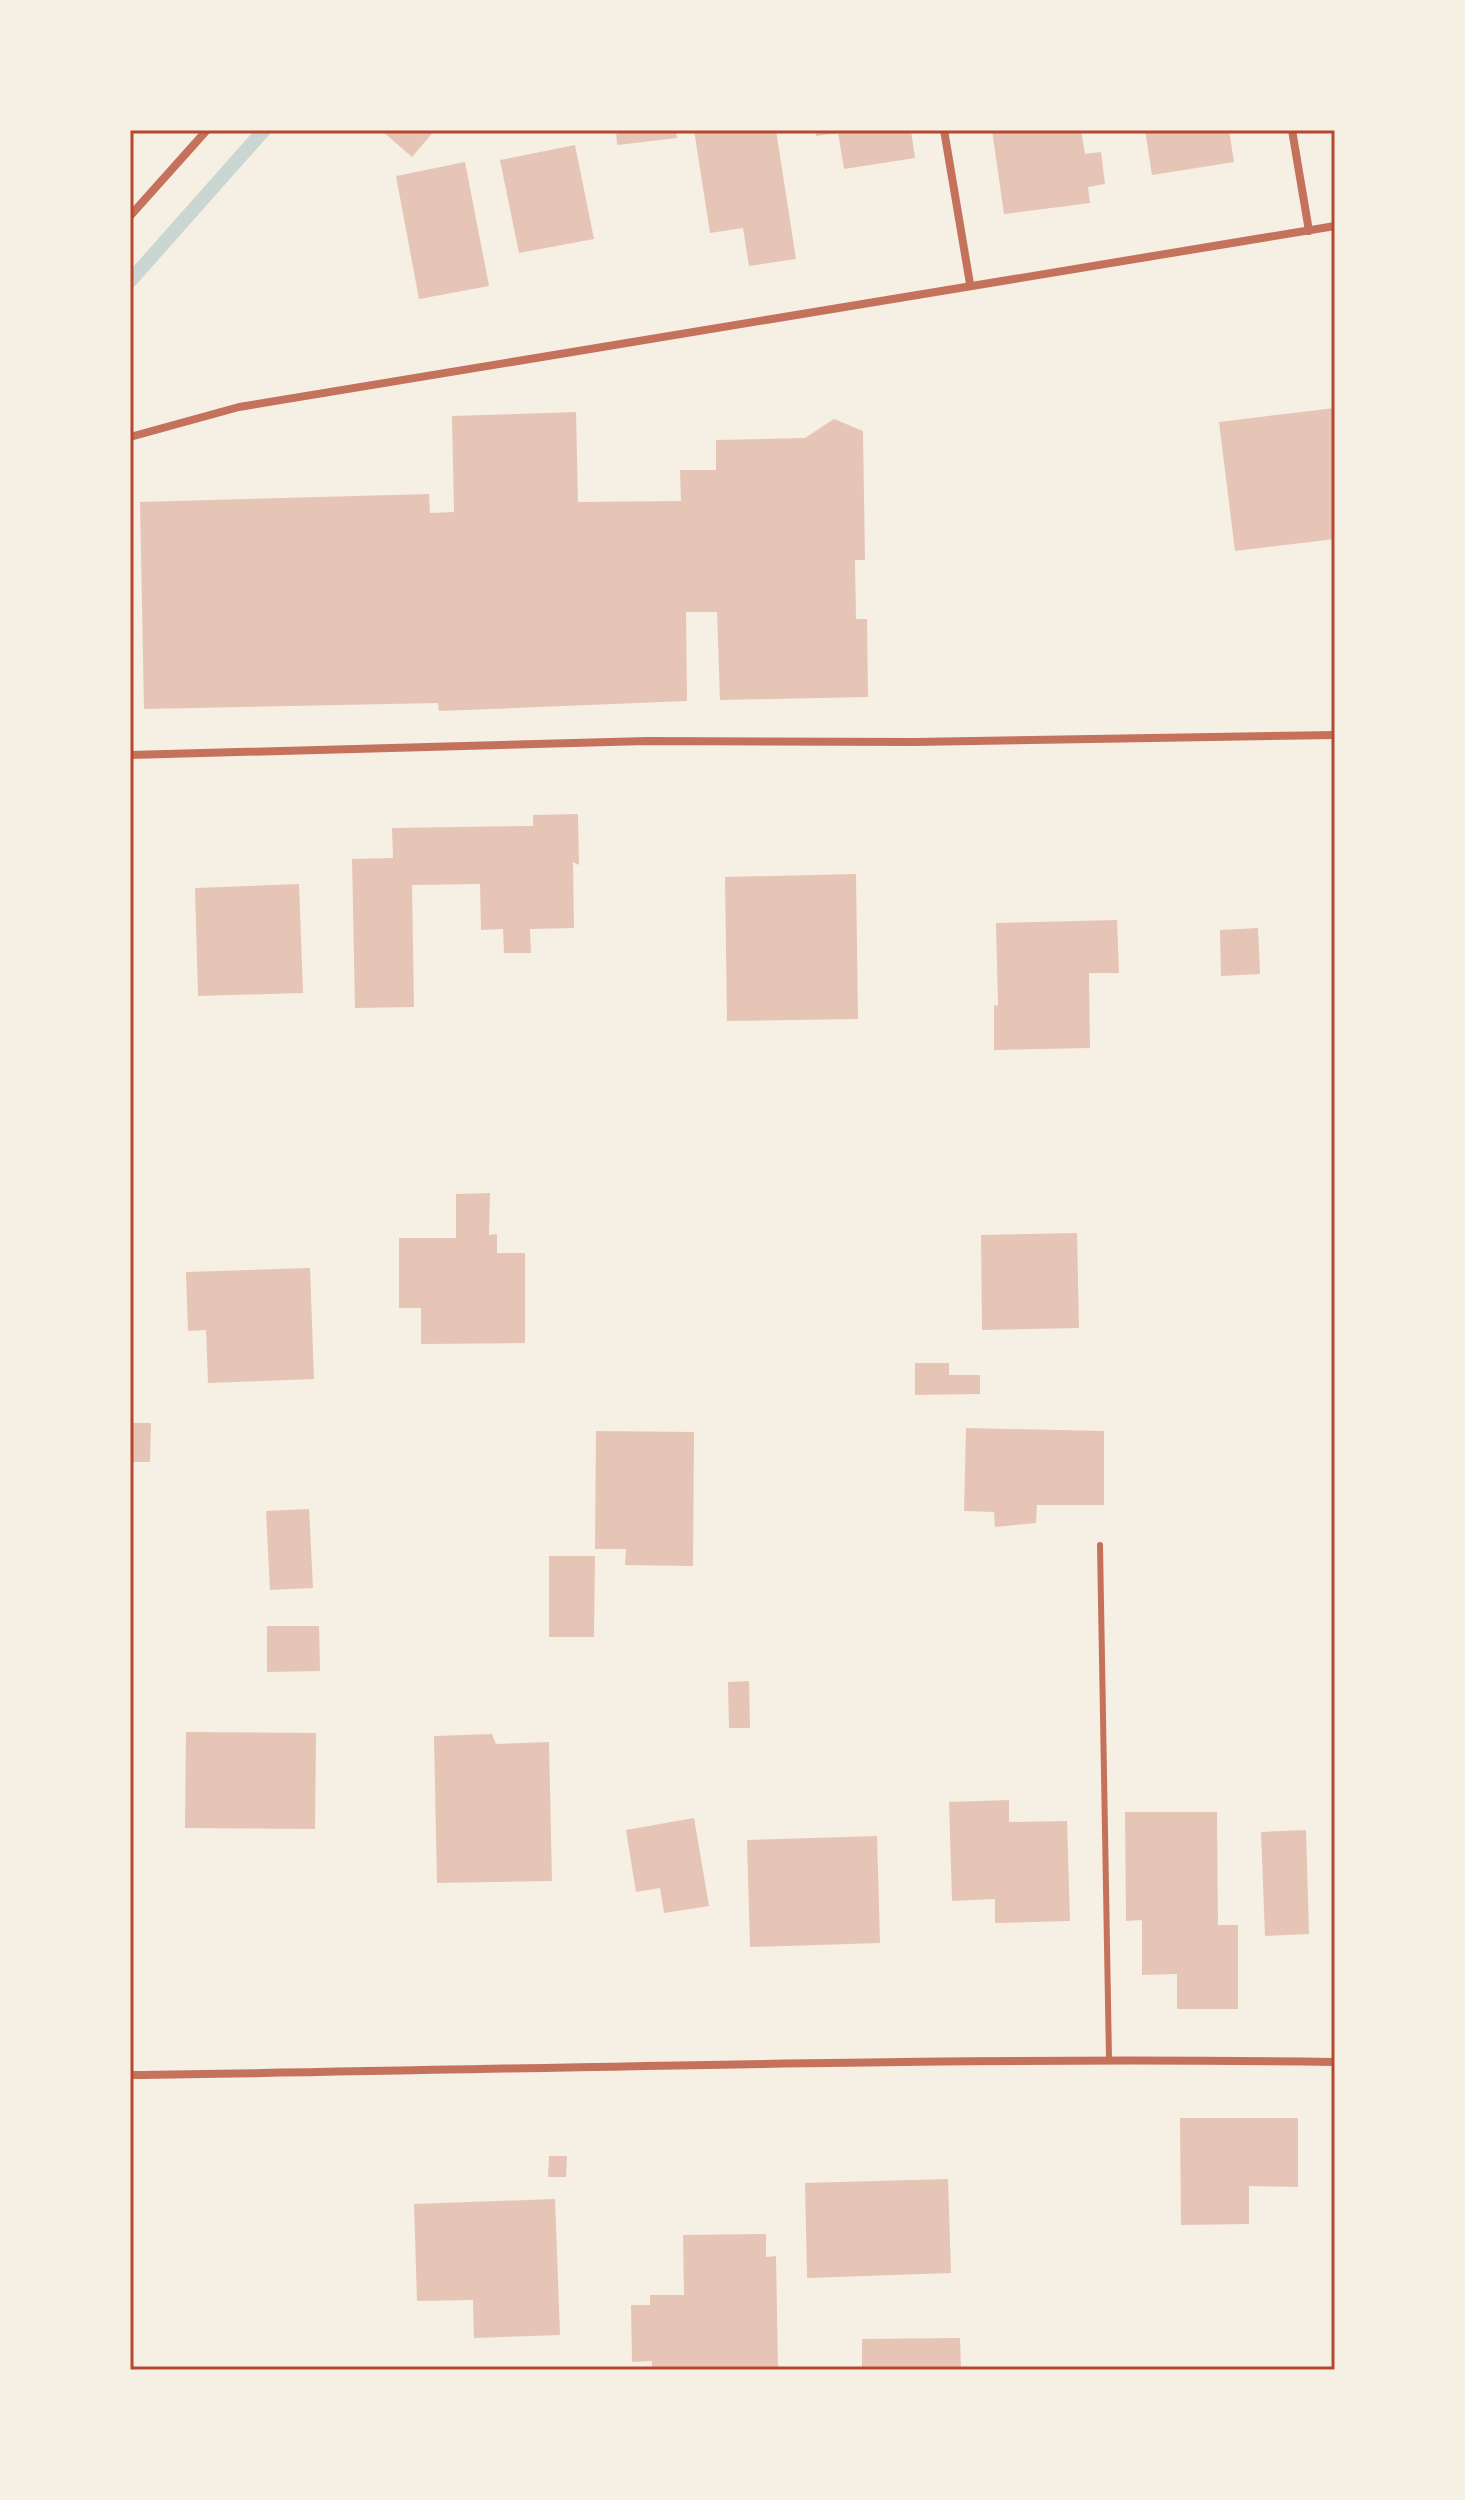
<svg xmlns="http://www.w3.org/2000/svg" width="1465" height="2500" viewBox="0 0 1465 2500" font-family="'IBM Plex Sans',sans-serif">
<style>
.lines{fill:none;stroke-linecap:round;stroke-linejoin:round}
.stream{stroke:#c9d6d2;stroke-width:14}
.building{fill:#e6c5b7}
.service{stroke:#c5725c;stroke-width:6}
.minor{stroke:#c5725c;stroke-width:8}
.neatline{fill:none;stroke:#b5482f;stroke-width:3}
</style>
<rect width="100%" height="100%" fill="#f6efe4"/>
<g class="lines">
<path class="stream" d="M130,281L264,130"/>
</g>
<path class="building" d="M381,130H435L412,157Z
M616,130H676L677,138L617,145Z
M694,130H776L796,259L749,266L743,228L710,233Z
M815,130H911L915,158L844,169L838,133L816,136Z
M992,130H1081L1085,154L1101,152L1105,184L1088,187L1090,203L1004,214Z
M1145,130H1229L1234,162L1152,175Z
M575,145L594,239L519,253L500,160Z
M465,162L489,286L419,299L396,176Z
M1335,408V539L1235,551L1219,422Z
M576,412L578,502L681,501L680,470H716V440L805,438L834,419L863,431L865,560H855L856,619H867L868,697L720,700L717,612H686L687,701L439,711L438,703L144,709L140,502L429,494L430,513L454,512L452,416Z
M578,814L579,865L573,862L574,928L530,929L531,953H504L503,929L481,930L480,884L412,885L414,1007L355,1008L352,859L393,858L392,828L533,826V815Z
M856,874L858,1019L727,1021L725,877Z
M299,884L303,993L198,996L195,888Z
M1117,920L1119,973H1089L1090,1048L994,1050V1005L998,1006L996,923Z
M1258,928L1260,974L1221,976L1220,930Z
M490,1193L489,1235L497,1234V1253H525V1343L421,1344V1308H399V1238H456V1194Z
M1077,1233L1079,1328L982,1330L981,1235Z
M310,1268L314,1379L208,1383L206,1330L188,1331L186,1272Z
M915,1363H949V1375H980V1394L915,1395Z
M130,1423H151L150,1462H130Z
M966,1428L1104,1431V1505H1037L1036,1523L995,1527L994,1512L964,1511Z
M596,1431L694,1432L693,1566L625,1565L626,1549H595Z
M309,1509L313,1588L270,1590L266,1511Z
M549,1556H595L594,1637H549Z
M267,1626H319L320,1671L267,1672Z
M749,1681L750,1728H729L728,1682Z
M186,1732L316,1733L315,1829L185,1828Z
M492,1734L496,1744L549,1742L552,1881L437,1883L434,1736Z
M1009,1800V1822L1067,1821L1070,1921L995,1923V1899L952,1901L949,1802Z
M1125,1812H1217L1218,1925H1238V2009H1177V1974L1142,1975V1920L1126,1921Z
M694,1818L709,1906L664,1913L660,1888L636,1892L626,1830Z
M1306,1830L1309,1934L1265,1936L1261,1832Z
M877,1836L880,1943L750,1947L747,1840Z
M1180,2118H1298V2187L1249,2186V2224L1181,2225Z
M549,2156H567L566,2177H548Z
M948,2179L951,2273L807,2278L805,2183Z
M555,2199L560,2335L474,2338L473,2300L417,2301L414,2204Z
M766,2234V2257L776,2256L778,2367L652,2369V2361L632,2362L631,2305H650V2295H684L683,2235Z
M960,2338L961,2370H862V2339Z"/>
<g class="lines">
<path class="service" d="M1100,1545L1109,2059"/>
<path class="minor" d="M944,130L970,284
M1292,130L1309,231
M130,216L207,130
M130,437L239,407L1335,226
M130,755L647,741L914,742L1335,735
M130,2075C532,2070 933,2056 1335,2062"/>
</g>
<rect width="1465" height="2500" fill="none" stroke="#f6efe4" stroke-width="264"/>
<rect x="132" y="132" width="1201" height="2236" class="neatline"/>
</svg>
